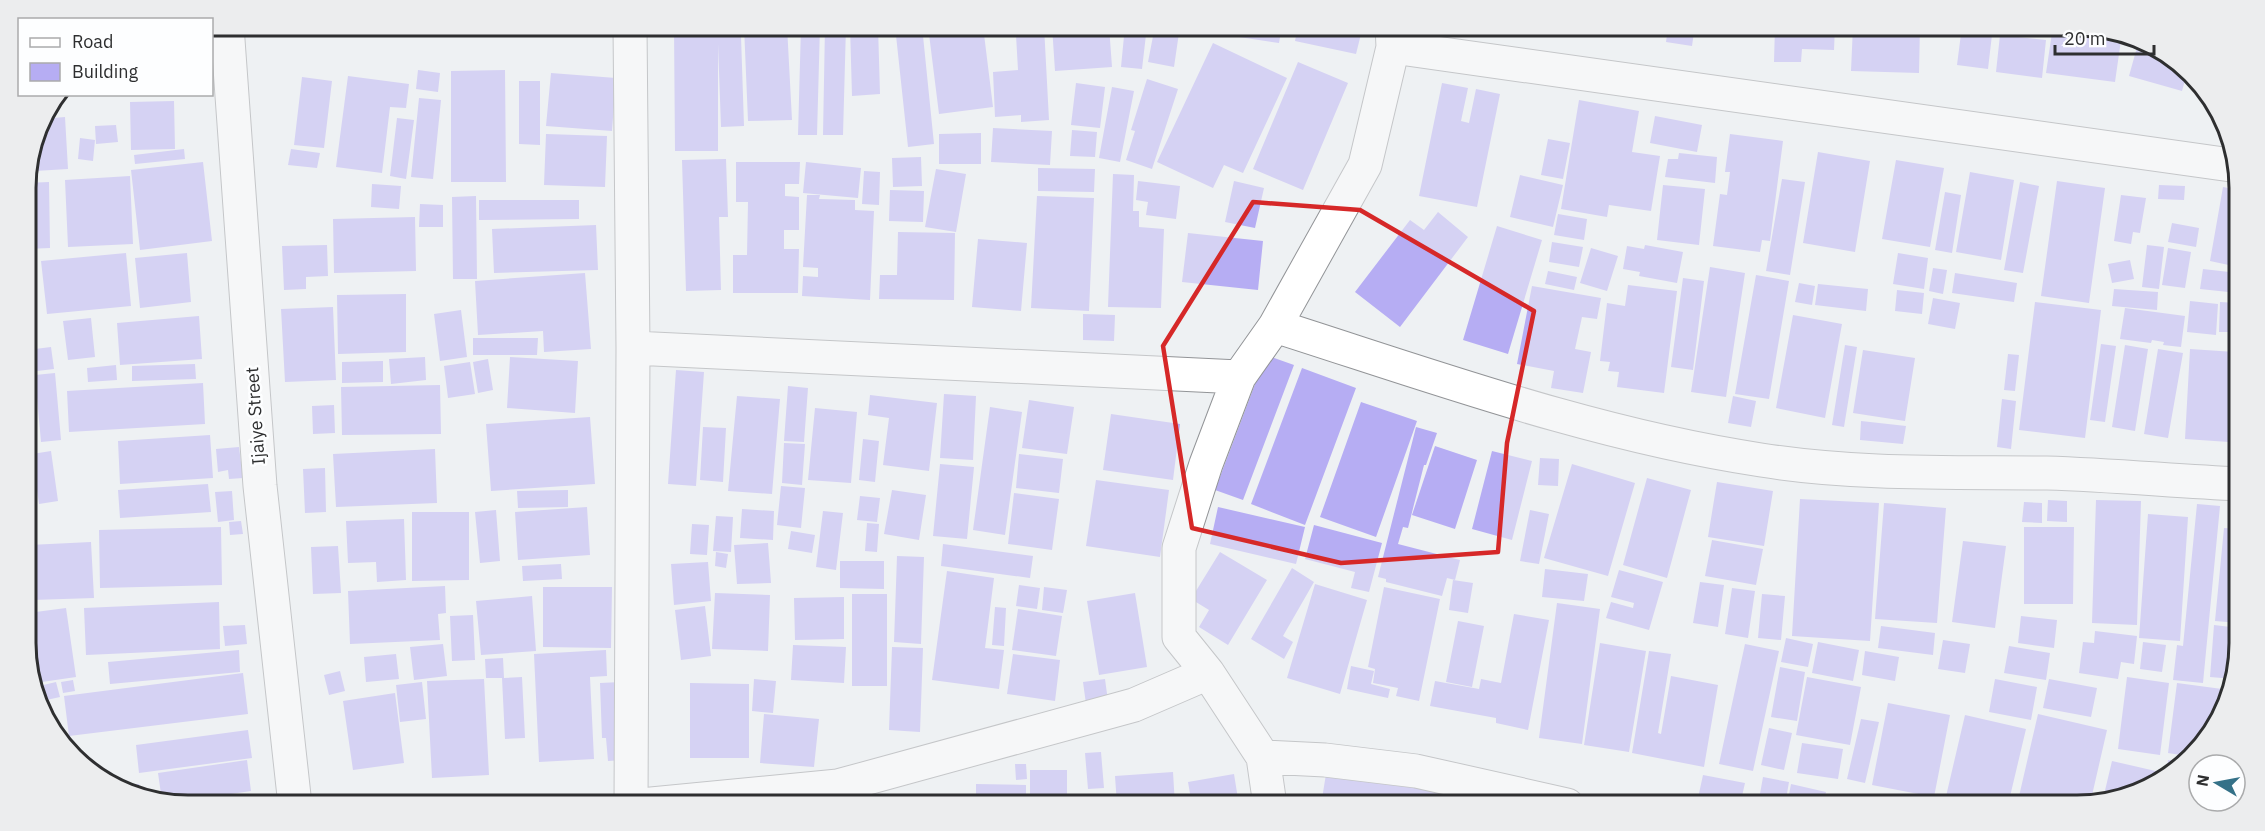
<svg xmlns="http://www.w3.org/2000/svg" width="2265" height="831" viewBox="0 0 2265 831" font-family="'IBM Plex Sans',sans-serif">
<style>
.building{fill:#b6adf3}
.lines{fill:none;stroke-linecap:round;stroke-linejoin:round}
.street-casing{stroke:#929497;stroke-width:35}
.street{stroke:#fff;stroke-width:33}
.marked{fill:none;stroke:#d62828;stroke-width:4.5;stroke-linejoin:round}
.labels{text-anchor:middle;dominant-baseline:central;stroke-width:5;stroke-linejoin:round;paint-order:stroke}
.street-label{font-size:18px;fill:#2e2f30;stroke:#fdfeff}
.rim{fill:none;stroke:#2e2f30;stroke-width:3}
</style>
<rect width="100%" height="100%" fill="#eef1f3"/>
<path class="building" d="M744,26H787L792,120L748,121Z
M801,26H820L817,135H798Z
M825,26H846L843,135H823Z
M850,26H878L880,94L852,96Z
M895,26H922L934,144L908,147Z
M928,26H983L993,107L939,114Z
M990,26H1044L1049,120L1021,122V115L995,117L993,72L1018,70L1016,35L991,37Z
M1052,26H1109L1112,67L1055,71Z
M1125,26H1147L1142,69L1121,67Z
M1155,26H1180L1174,67L1148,62Z
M1214,26H1282L1279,43L1213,33Z
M1298,26H1363L1356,54L1295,41Z
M1712,26H1768L1767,35L1712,31Z
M1775,26H1835L1834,50L1802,49L1801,62H1774Z
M1853,26H1920L1919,73L1851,71Z
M1962,26H1993L1988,69L1957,65Z
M2000,26H2048L2047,33L1999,29Z
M2053,26H2077L2122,33L2115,82L2046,73Z
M718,27V37L741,36L744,126L721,127L718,44V151H675L674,28Z
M1668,28L1694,32L1692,46L1666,42Z
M2000,35L2046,40L2042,78L1996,72Z
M2139,40L2187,73L2182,91L2129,76Z
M1213,43L1287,78L1243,173L1224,165L1213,188L1157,162Z
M1298,62L1348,83L1303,190L1253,169Z
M418,70L440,73L438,92L416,89Z
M505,70L506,182H451V71Z
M551,73L616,78L612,131L546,126Z
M348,76L409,84L406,108L390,107L382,173L336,167Z
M302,77L332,81L324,148L294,145Z
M1147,79L1178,89L1152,169L1126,160L1135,131L1131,130Z
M519,81H540V145L519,144Z
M1076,83L1105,87L1100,128L1071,125Z
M1442,83L1468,88L1461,121L1469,123L1476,89L1500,94L1477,207L1419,196Z
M1112,87L1134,91L1120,162L1099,158Z
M419,98L441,100L433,179L411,177Z
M1579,100L1639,111L1632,152L1660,156L1651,211L1609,205L1607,217L1561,209Z
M174,101L175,149L131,150L130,102Z
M1655,116L1702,125L1697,152L1650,143Z
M65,117L68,169L35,171L33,150L42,119Z
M397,118L414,120L406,179L390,176Z
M116,125L118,142L96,144L95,126Z
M993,128L1052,131L1050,165L991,162Z
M1072,130L1097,132L1095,157L1070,156Z
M981,133V164H939V134Z
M546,134L607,136L605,187L544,185Z
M1730,134L1783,141L1770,241L1762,240L1760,252L1713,246L1720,194L1727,195L1730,172H1725Z
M80,138L95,140L93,161L78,159Z
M1548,139L1570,143L1563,179L1541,175Z
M184,149L185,159L135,164L134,155Z
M291,149L320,153L317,168L288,165Z
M1818,152L1870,161L1855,252L1803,243Z
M1679,153L1717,157L1715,183L1665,177L1668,159H1678Z
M921,157L922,186L893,187L892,158Z
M726,159L728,217H719L721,290L686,291L682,160Z
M1896,160L1944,168L1930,247L1882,239Z
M203,162L212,241L140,250L131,170Z
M736,162H800L799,184H785V196L799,197V230H784V249H799L798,293H733V255H747L748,202H736Z
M806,162L861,168L858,198L803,193Z
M1038,168L1095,169L1094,192L1038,191Z
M936,169L966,174L956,232L925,227Z
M864,171L880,172L879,205L862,204Z
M1970,172L2014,180L2001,260L1956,252Z
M1113,174L1134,175L1133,211H1139V227L1164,229L1161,308L1108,307Z
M1520,175L1563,185L1553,227L1510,217Z
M130,176L133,244L68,247L65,180Z
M1782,179L1805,182L1790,275L1766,271Z
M1138,181L1180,186L1176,219L1146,215L1148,202L1136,200Z
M1234,181L1264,188L1255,228L1225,222Z
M2057,181L2105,188L2089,303L2041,296Z
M49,182L50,248L26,249V183Z
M2020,182L2039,186L2023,273L2004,270Z
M372,184L401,186L399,209L371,207Z
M1663,185L1705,189L1699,245L1657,240Z
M2159,185L2185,186L2184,200L2158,199Z
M2223,187L2238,190V267L2210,261Z
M890,190L924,191L923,222L889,221Z
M1945,192L1961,195L1952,253L1935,250Z
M807,195H820L819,199L855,200V210L874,211L870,300L802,296L803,276L818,277V268L803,267Z
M2121,195L2146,198L2140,233L2133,232L2131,244L2114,241Z
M476,196L477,279H453L452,197Z
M1037,196L1094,198L1089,311L1031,308Z
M479,200H579V219L479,220Z
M420,204L443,205V227H419Z
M1438,212L1468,237L1400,327L1355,292L1410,220L1424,230Z
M1558,214L1587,219L1584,240L1554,235Z
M415,217L416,271L334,273L333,219Z
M2172,223L2199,228L2196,247L2168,242Z
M596,225L598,270L494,273L492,229Z
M1497,226L1542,240L1508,354L1463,340Z
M898,232L955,233L954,300L879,299L880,275H897Z
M1188,233L1263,241L1258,290L1182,282Z
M978,239L1027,243L1021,311L972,307Z
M1552,242L1583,247L1579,267L1549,262Z
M327,245L328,276L306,277V289L284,290L282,246Z
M1645,245L1683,252L1677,283L1639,276L1640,272L1623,269L1627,246L1644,249Z
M2147,245L2164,247L2159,289L2142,287Z
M1591,248L1618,256L1607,291L1580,283Z
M2168,248L2191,252L2185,288L2162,285Z
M126,253L131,306L47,314L41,261Z
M187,253L191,302L140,308L135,258Z
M1898,253L1928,258L1924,289L1893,284Z
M2130,260L2134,279L2112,283L2108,264Z
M1710,267L1745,273L1726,397L1691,392Z
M1933,268L1947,270L1943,294L1929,291Z
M2203,269L2238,273V293L2200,289Z
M1548,271L1577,277L1574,290L1545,284Z
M585,273L591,349L544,352L543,331L478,335L475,281Z
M1955,273L2017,283L2014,302L1952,293Z
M1756,275L1789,281L1769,399L1735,394Z
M1683,278L1704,281L1693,370L1671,367Z
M1799,283L1815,286L1812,305L1795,302Z
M1818,284L1868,289L1866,311L1815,305Z
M1628,285L1677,291L1664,393L1617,387L1619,372L1608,371L1610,362L1600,361L1607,303L1625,306Z
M1532,286L1601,298L1597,319L1582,317L1575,349L1591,352L1583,393L1551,388L1554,371L1517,364Z
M2114,289L2158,292L2157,310L2112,306Z
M1897,290L1924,293L1922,314L1895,311Z
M406,294V352L338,354L337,295Z
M1933,298L1960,303L1955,329L1928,324Z
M2190,301L2218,304L2216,335L2187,332Z
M2035,302L2101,310L2085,438L2019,430Z
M2220,302L2238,303L2239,332H2219Z
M333,307L336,380L285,382L281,309Z
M2125,308L2185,316L2181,347L2163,345L2164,342L2152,340L2151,343L2120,339Z
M461,310L467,357L440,361L434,314Z
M1083,314L1115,315L1114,341L1083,340Z
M1793,315L1842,324L1825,418L1776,408Z
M199,316L202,359L120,365L117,323Z
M91,318L95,357L68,360L63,321Z
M473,338H538L537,355H473Z
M2101,344L2116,346L2105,422L2090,420Z
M1845,345L1857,347L1844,427L1832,425Z
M2125,345L2148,349L2135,431L2112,427Z
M51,347L54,369L37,371L35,349Z
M2158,349L2183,353L2168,438L2144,434Z
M2190,349L2235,352L2229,442L2185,439Z
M1863,350L1915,358L1905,421L1853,413Z
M2008,354L2019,355L2015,391L2004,390Z
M1266,355L1294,365L1243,500L1215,490Z
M425,357L426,380L391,384L389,359Z
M510,357L578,361L575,413L507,408Z
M488,359L493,390L478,393L473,362Z
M383,361V382L342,383V362Z
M470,362L475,394L448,398L444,366Z
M195,364L196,379L132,381V366Z
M116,365L117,380L88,382L87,368Z
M1302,368L1356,388L1305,525L1251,504Z
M676,370L704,372L696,486L668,484Z
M55,373L61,440L41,442L35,375Z
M203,383L205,424L69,432L67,391Z
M440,385L441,434L342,435L341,387Z
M788,386L808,388L804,442L784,441Z
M944,394L976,396L973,460L940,458Z
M870,395L937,403L929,471L883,465L889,418L868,415Z
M737,396L780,399L772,494L728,491Z
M1733,396L1756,401L1751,427L1728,423Z
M2002,399L2016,401L2011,449L1997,447Z
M1029,400L1074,407L1067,454L1022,448Z
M1361,402L1417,421L1376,537L1320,517Z
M334,405L335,433L313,434L312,406Z
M990,407L1022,412L1005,535L973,530Z
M815,408L857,412L851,483L808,480Z
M1111,414L1180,424L1173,480L1103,470Z
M590,417L595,484L491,491L486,424Z
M1861,421L1906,426L1903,444L1860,440Z
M703,427L726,428L723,482L700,480Z
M1416,427L1437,433L1426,465H1424L1408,528L1403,527L1398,544L1460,560L1455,580L1447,578L1442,596L1386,582V579L1378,577Z
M210,435L213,478L120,484L118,441Z
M863,439L879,441L875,482L859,480Z
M784,443L805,444L802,485L782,483Z
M1435,446L1477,460L1455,529L1412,515Z
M239,447L243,478L229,479L228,470L218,472L216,449Z
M435,449L437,503L336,507L333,454Z
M51,451L58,501L39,504L32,454Z
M1492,451L1532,461L1512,540L1472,529Z
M1019,454L1063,459L1059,493L1016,488Z
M1540,458L1559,459L1558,486L1538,485Z
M940,464L974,467L967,539L933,536Z
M1572,464L1635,483L1608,576L1544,558Z
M325,468L326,512L305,513L303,469Z
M1647,478L1691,490L1667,578L1623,565Z
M1096,480L1169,490L1160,557L1086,546Z
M1717,482L1773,491L1764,546L1708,537Z
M208,484L211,512L120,518L118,490Z
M781,486L805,488L801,528L777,525Z
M568,490V507L518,508L517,491Z
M892,490L926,495L919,540L884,534Z
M232,491L234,520L218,522L215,492Z
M1014,493L1059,499L1052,550L1008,544Z
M860,496L880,498L877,522L857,520Z
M1800,499L1879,503L1870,641L1792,636Z
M2048,500L2067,501V522L2047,521Z
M2096,500L2141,501L2137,625L2092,623Z
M2024,502L2042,503V523L2022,522Z
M1884,503L1946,508L1937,623L1875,619Z
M2197,504L2220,506L2203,683L2173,680L2177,645L2183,646Z
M587,507L590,555L518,560L515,512Z
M1218,507L1305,527L1296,564L1210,544Z
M742,509L774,511L773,540L740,538Z
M496,510L500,561L480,563L475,512Z
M1530,510L1549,514L1539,564L1520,561Z
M823,511L843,513L836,570L816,567Z
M412,512H469V580L412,581Z
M2148,514L2188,517L2180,641L2139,638Z
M716,516L733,517L731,552L713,551Z
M404,519L406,580L377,582L376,562L348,563L346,521Z
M241,521L243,534L230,535L229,522Z
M867,523L879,524L877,552L865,551Z
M692,524L709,525L707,555L690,554Z
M1314,525L1382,543L1369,592L1351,588L1355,572L1305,559Z
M221,527L222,585L100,588L99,530Z
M2024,527H2074L2073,604H2024Z
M2224,528L2239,529V623L2215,621Z
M791,531L815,535L812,553L788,549Z
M1712,540L1763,549L1756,585L1705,576Z
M1963,541L2006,546L1995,628L1952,622Z
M91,542L94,598L32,600L29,545Z
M768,543L771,583L737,584L734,545Z
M943,544L1033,556L1030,578L941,566Z
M338,546L341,593L313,594L311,547Z
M716,552L728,554L726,568L715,566Z
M1220,552L1267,580L1228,645L1199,627L1209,610L1191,599Z
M897,556L924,557L921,644L894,642Z
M840,561H884V589L840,588Z
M708,562L711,601L674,605L671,564Z
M561,564L562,579L523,581L522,566Z
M1292,568L1314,582L1283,636L1293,642L1284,659L1251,639Z
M1545,569L1588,574L1584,601L1542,597Z
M1619,570L1663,582L1649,630L1606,618L1611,602L1633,608L1634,603L1611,597Z
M947,571L994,578L985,648L1004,650L999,689L932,680Z
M1453,580L1473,583L1468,613L1449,610Z
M1700,582L1724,585L1718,627L1693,623Z
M1315,584L1367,600L1340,694L1287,678Z
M1019,585L1040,588L1037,609L1016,606Z
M445,586L446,613L438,614L440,640L350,644L348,591Z
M543,587H612L611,648L543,647Z
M1044,587L1067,590L1063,613L1042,610Z
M1384,587L1440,599L1419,701L1396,696L1398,688L1373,683L1375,669L1368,667Z
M1732,588L1755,591L1748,638L1725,634Z
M715,593L770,595L768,651L712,649Z
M1135,593L1147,667L1099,675L1087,601Z
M852,594H887V686H852Z
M1762,594L1785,596L1781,640L1758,638Z
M532,596L536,651L481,655L476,601Z
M844,597V639L795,640L794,598Z
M219,602L220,649L86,655L84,608Z
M1557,603L1600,609L1582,744L1539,738Z
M705,606L711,656L681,660L675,610Z
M995,607L1006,608L1004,646L992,645Z
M66,608L76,677L35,683L28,634V613Z
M1018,609L1062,616L1056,656L1012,650Z
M1514,614L1549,620L1528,730L1496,723V718L1430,706L1435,681L1479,689L1481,679L1501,683Z
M473,615L475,660L452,661L450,616Z
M2021,616L2057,620L2054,648L2018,643Z
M1458,621L1484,626L1472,687L1446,682Z
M245,625L247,644L225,646L223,626Z
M2214,625L2239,628L2240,643L2234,679L2210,677Z
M1881,626L1935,633L1933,655L1878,648Z
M2095,631L2137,636L2134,664L2121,662L2118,679L2079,673L2083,642L2094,643Z
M1786,638L1813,644L1808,667L1781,662Z
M1943,640L1970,644L1965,673L1938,669Z
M1818,642L1859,650L1853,681L1812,673Z
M2143,642L2166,645L2162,672L2140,669Z
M1600,643L1646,651L1629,752L1584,745Z
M443,644L447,676L414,680L410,647Z
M1745,644L1779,651L1753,771L1719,764Z
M793,645L846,647L844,683L791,680Z
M2009,646L2050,653L2046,680L2004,673Z
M892,647L923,648L920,732L889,730Z
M239,650L240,672L110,684L108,662Z
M606,650L607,676L590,677L594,759L539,762L534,654Z
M1649,651L1671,654L1658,733L1661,734L1671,676L1718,685L1704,767L1632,753Z
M1865,651L1899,657L1895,681L1862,675Z
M396,654L399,679L366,682L364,657Z
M1013,654L1060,660L1055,701L1007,694Z
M503,658L504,678L522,677L525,738L505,739L502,678H486L485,659Z
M1351,666L1374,671L1371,684L1390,689L1388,698L1347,689Z
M1780,667L1805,672L1797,721L1771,717Z
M340,671L345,691L329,695L324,675Z
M243,673L248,714L69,736L64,696Z
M1807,677L1861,687L1850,745L1796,735Z
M2127,677L2169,683L2160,755L2118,749Z
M484,679L489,775L432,778L427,681Z
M754,679L776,681L773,713L752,711Z
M1105,679L1108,701L1086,704L1083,682Z
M1995,679L2037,687L2031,720L1989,712Z
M2049,679L2097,688L2091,717L2043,708Z
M73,680L75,691L63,693L61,682Z
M56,682L60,697L42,701L35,687Z
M422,682L426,719L400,722L396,685Z
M621,682L624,760L608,761L606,738H602L600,683Z
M690,683L749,684V758H690Z
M2177,683L2222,689L2220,711L2187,756L2168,753Z
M395,693L404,763L353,770L343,701Z
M1888,703L1950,715L1934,797L1872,785Z
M764,714L819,719L814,767L760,763Z
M2038,714L2107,730L2090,804L2017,805Z
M1965,715L2026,729L2008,805H1944Z
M1861,719L1879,722L1865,783L1847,779Z
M1769,728L1792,733L1784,770L1761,765Z
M248,730L252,758L139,773L136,745Z
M1802,743L1843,749L1838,779L1797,773Z
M1101,752L1104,788L1088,789L1085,753Z
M247,760L251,791L171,803L162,801L158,773Z
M2168,760L2183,762L2176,772L2166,776Z
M2112,761L2160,772L2158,779L2103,799Z
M1015,764H1026L1027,779L1016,780Z
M1030,770H1067V805H1030Z
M1173,772L1175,805H1117L1115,776Z
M1234,774L1239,805H1192L1188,782Z
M1326,774L1441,792L1438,805H1321Z
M1703,775L1745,783L1740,805L1698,798Z
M1763,777L1789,782L1785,805H1758Z
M139,784L140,798L118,785Z
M976,784L1026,785V805H976Z
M1791,784L1826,792L1823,805H1787Z
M246,798L247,805H192V804Z"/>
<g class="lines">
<g class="street-casing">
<path id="street" d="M227,26L260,486L295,805
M630,26L633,348L631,805
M1393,47L2238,166
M1275,326C1435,377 1595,435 1761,460C1855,475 1951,472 2047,473C2111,475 2175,481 2239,484
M633,348L1239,377
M1263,757L1325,760L1416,771L1567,805
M641,805L838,786L1134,705L1208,673
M1270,805L1263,757L1208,673L1179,637V548L1206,464L1239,377L1275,326L1365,165L1393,47L1392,26"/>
</g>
<use href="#street" class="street"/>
</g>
<path d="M0 0H2265V831H0ZM1253,202L1360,210L1534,311L1507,443L1498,552L1341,563L1192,528L1163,346Z" fill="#eef1f3" fill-opacity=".55" fill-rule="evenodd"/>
<path class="marked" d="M1253,202L1360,210L1534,311L1507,443L1498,552L1341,563L1192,528L1163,346Z"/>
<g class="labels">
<g class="street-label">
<text transform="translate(255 416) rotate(-94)">Ijaiye Street</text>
</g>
</g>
<path d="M0 0H2265V831H0ZM188 36H2077A152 152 0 0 1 2229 188V643A152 152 0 0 1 2077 795H188A152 152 0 0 1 36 643V188A152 152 0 0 1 188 36Z" fill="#ecedee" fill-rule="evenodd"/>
<path class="rim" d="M188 36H2077A152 152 0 0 1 2229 188V643A152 152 0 0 1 2077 795H188A152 152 0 0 1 36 643V188A152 152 0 0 1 188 36Z"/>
<rect x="18" y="18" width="195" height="78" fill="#fdfeff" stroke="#aaabac" stroke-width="1.5"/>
<rect x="30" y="38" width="30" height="9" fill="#ffffff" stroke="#aaabac" stroke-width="1.5"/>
<text x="72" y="48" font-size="18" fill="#2e2f30">Road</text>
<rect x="30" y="63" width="30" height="18" fill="#b6adf3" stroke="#aaabac" stroke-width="1.5"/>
<text x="72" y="78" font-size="18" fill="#2e2f30">Building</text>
<g transform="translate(2217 783) rotate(280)"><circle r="28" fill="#fdfeff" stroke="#aaabac" stroke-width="1.5"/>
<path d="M0-4.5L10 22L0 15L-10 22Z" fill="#347188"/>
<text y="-9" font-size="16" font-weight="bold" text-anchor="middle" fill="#2e2f30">N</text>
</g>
<path d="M2055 45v9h99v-9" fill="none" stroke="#2e2f30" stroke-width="3"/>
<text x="2064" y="45" font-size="18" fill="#2e2f30" stroke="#fdfeff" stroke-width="4.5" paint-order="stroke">20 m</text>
</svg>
